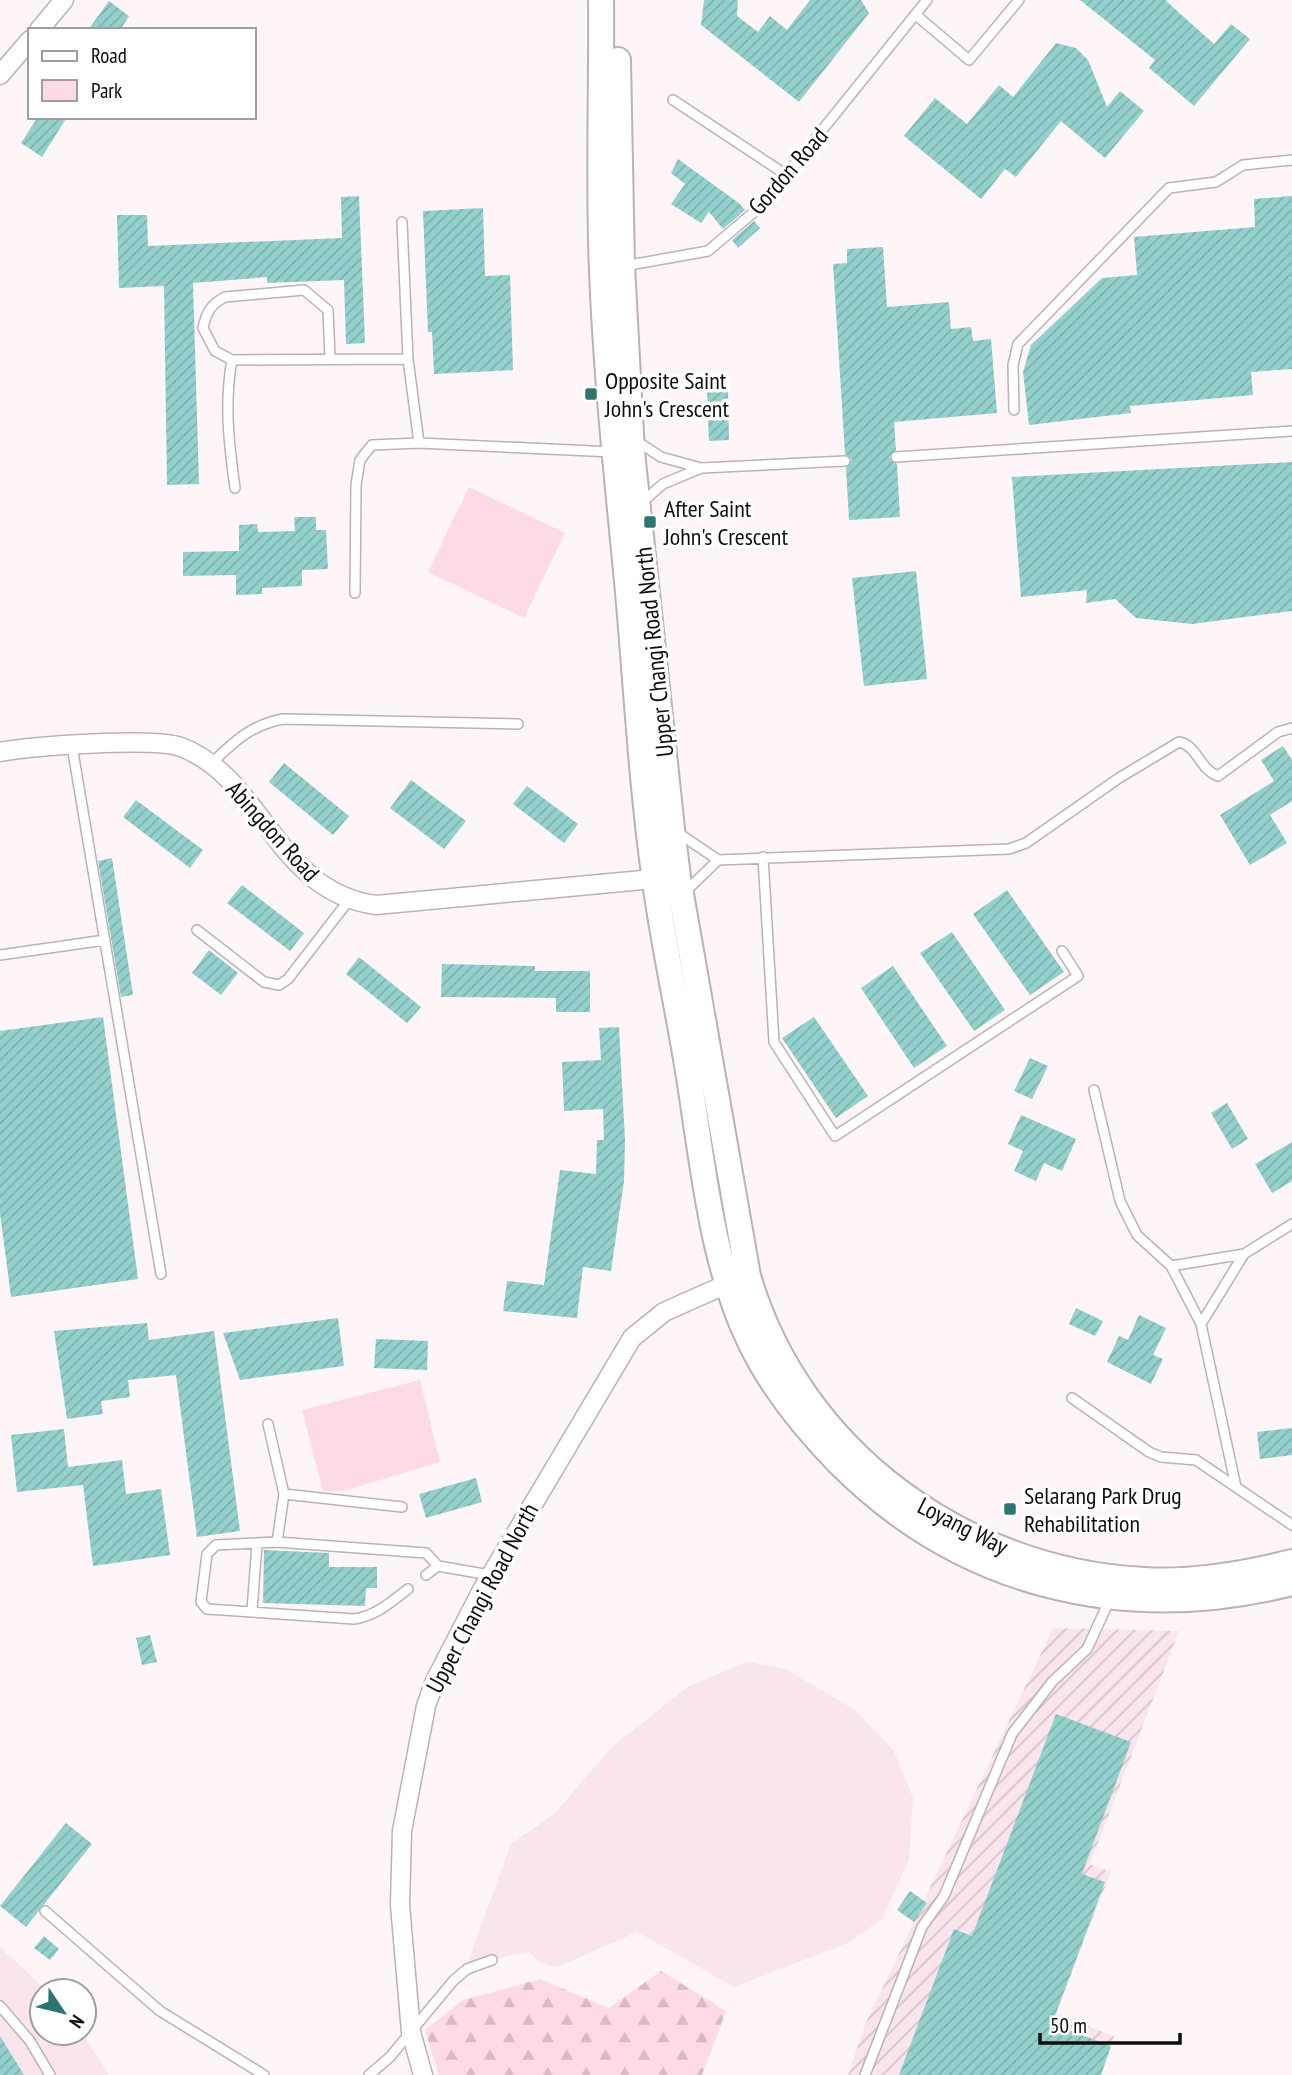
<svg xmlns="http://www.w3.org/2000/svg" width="1292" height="2075" viewBox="0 0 1292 2075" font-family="'PT Sans Narrow',sans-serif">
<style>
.built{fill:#f9e5eb}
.industrial{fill:url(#industrial-furrows)}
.green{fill:#fddae4}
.forest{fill:url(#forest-firs)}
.building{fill:url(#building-hatch)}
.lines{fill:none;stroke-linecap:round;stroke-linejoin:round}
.lane-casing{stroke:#bcb1b4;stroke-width:12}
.street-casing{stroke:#bcb1b4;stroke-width:21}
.secondary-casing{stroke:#bcb1b4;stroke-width:28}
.lane{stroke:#fff;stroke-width:9}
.street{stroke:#fff;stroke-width:18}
.secondary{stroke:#fff;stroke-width:24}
.poi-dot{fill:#2c7570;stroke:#fff;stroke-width:2.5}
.labels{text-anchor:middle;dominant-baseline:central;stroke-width:7;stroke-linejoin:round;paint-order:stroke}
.street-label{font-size:24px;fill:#0f0c0d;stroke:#fff}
.poi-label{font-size:24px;fill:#0f0c0d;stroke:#fff;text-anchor:start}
</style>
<defs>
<pattern id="industrial-furrows" width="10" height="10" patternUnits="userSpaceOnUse" patternTransform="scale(1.75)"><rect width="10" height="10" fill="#f9e5eb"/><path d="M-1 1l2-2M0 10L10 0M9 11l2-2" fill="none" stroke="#d4c3c8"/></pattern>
<pattern id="forest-firs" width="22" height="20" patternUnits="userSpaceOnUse" patternTransform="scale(1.75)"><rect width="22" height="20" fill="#fddae4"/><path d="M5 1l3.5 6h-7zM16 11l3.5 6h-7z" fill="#d8bac2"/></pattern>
<pattern id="building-hatch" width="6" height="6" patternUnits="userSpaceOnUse" patternTransform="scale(1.75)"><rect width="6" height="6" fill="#94d1cc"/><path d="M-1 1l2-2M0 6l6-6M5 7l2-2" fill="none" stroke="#7eb2ae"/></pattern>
</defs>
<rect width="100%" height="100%" fill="#fef5f8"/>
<path class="built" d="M748,1662L786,1669L855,1710L894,1751L913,1798L909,1859L883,1918L850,1942L734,1987L637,1932L557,1967L539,1962L529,1952L467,1964L511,1844L554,1814L613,1746L689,1686Z
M0,1947L47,1991H42V2033H82L109,2075H0Z"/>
<path class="industrial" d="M1053,1628L1179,1631L1090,1864L1111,1872L1056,2013L1115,2037L1099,2075H848L865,2025Z"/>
<path class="green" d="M469,487L565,533L524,618L428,572Z
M420,1380L440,1462L343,1491H323L302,1410Z"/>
<path class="forest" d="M661,1971L726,2011L702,2075H439L425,2030L463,2000L540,1979L609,2008Z"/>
<path class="building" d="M704,0H738L737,16L758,32L770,16L787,30L810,0H861L869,13L799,102L701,25Z
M1080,0H1165L1214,44L1231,24L1250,39L1194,106L1149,68L1155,60Z
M109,1L129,16L120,30H88Z
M1056,43L1076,48L1088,60L1107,107L1120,91L1144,111L1105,158L1061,121L1016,177L1005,169L981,199L904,136L935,98L967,124L999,85L1013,97Z
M38,117H67L42,157L21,143Z
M678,159L740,204L745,210L723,229L709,212L701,223L671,204L685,184L671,173Z
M359,196L365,343L346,344L344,280L267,283V277L193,283L199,484L167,485L164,286L119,288L117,215H147L148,246L342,238L341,197Z
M1292,196V369L1251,372L1253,395L1130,406L1131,413L1029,425L1023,372L1031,345L1102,278L1137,275L1134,237L1255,227L1254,199Z
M483,208L485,276L510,275L513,370L434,374L432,332H428L423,211Z
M754,221L760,228L738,248L732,240Z
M883,247L887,307L949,302L951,329L971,327L973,341L991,339L997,413L894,422L896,450L889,457L897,464L900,517L849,520L846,468L852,460L845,454L833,264L847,263V249Z
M728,391L729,440L709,441L707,392Z
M1292,462V611L1192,624L1136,618L1115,599L1086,603L1087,590L1021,597L1012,477Z
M294,517H316V530H326L328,569L302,570V586L262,588V594L236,595V575L183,576V552L239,551V525L257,524L258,532L295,531Z
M916,571L927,679L864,686L852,578Z
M1283,746L1292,760V801L1270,815L1287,843L1250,865L1220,815L1274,781L1261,760Z
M284,763L349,816L333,835L269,782Z
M411,780L466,821L444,849L390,808Z
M527,786L578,824L564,843L513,804Z
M136,800L203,850L190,868L123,817Z
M112,858L133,995L121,997L98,861Z
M242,885L304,933L290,951L227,903Z
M1007,890L1064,972L1030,995L973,914Z
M952,932L1005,1010L974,1031L920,953Z
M209,950L238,973L221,995L192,973Z
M359,957L421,1007L407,1023L346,974Z
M442,964L535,966V971H590V1012H556V998L441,997Z
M893,966L947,1046L914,1068L861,988Z
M103,1017L138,1279L11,1297L0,1213V1031Z
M814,1017L868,1096L836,1118L782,1038Z
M619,1027L625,1140L624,1181L611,1271L583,1267L577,1318L503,1311L507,1281L544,1285L560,1170L596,1174L597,1140H604L603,1109L564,1111L562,1062L601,1060L599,1028Z
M1030,1058L1048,1066L1032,1099L1014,1091Z
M1227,1103L1248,1139L1232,1149L1211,1113Z
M1021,1115L1076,1139L1062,1171L1044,1163L1036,1181L1014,1171L1023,1151L1008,1144Z
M1292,1142V1181L1272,1193L1255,1164Z
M1076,1308L1103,1321L1095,1336L1069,1324Z
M1139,1315L1166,1328L1153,1355L1163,1359L1151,1384L1107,1362L1119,1336L1128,1340Z
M338,1318L344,1366L240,1380L223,1333Z
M147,1323L149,1340L214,1331L240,1531L197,1537L176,1375L128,1380L130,1397L101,1401L103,1414L67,1419L54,1331Z
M376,1339L428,1341L427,1370L374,1368Z
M1292,1428V1455L1260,1459L1257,1432Z
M64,1429L68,1467L122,1460L126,1494L161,1489L170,1555L93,1566L83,1485L17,1492L11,1435Z
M476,1478L482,1502L426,1518L419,1494Z
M264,1550L329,1553V1567H377V1588H366L365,1606L263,1603Z
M150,1635L157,1662L142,1665L136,1638Z
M1056,1714L1131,1742L1082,1874L1105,1882L1052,2024L1111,2046L1101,2075H899L954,1929L972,1936Z
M66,1823L92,1844L26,1927L0,1906Z
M910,1891L927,1903L914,1922L897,1910Z
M44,1936L59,1949L50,1960L34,1948Z
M0,2036L24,2075H0Z"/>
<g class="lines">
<g class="lane-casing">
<path id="lane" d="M916,15L969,60L1019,0
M673,100L788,176
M402,222L408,359L419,443
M624,266L708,251L761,206L927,0
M330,358L328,310L304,290L225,297C211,304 206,313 203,328L215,351L232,360L408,359
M232,360C224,404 229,444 235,488
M1014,410L1013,365L1018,344L1169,188L1216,182L1243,165L1292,160
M635,440L661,457L701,468L663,484L641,503
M896,457L1292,431
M701,468L845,461
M355,593L356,485L360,460L372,445L419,443L613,452
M72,746L161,1274
M210,765C233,742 251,725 283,719L518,724
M677,832L718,860L1009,849L1026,843L1119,778L1179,742C1197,745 1200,770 1218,776L1278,732L1292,728
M763,857L774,1042L835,1136L1078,976L1062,951
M684,893L718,860
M197,930L264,982L279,985L288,979L349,900
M0,955L105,940
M1094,1090L1120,1201L1137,1235L1171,1266L1201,1324L1236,1487
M1171,1266L1244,1254L1292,1224
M1201,1324L1244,1254
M1072,1398L1149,1452L1161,1457L1196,1460L1292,1525
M268,1424L284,1494L277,1542
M284,1494L402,1507
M438,1566L490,1575
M408,1589C391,1602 376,1616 354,1619L207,1609L201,1602L207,1554L216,1545L277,1542L426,1553L438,1566L426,1575
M252,1610L257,1544
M45,1911L160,2011L264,2075
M0,2006L30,2041L50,2075
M369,2075L390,2057L453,1981L467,1969L492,1960
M865,2075L922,1927L944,1896L1012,1734L1052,1682L1087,1649L1110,1599"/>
</g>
<g class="street-casing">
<path id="street" d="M39,30L64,0
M0,75L30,40
M0,752C33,746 154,737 181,747C263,778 276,892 376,905L664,878
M423,2075L411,2032L400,1905L402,1831L426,1706L435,1681L482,1590L632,1338L664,1312L727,1284"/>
</g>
<g class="secondary-casing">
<path id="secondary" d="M601,0C602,90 598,181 602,271C606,375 617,478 627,581C636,681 641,782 655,881C663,941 676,1000 686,1059C702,1152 709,1258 750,1342C772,1388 804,1427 839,1463C962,1587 1125,1625 1292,1583
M618,60L622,266L632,452L672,829L678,877L748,1276C799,1451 964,1571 1144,1580C1194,1583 1244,1574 1292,1562"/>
</g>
<use href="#lane" class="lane"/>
<use href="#street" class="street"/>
<use href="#secondary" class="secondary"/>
</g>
<g class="poi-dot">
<rect x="584" y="387" width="14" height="14" rx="3.5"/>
<rect x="643" y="515" width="14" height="14" rx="3.5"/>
<rect x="1003" y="1502" width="14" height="14" rx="3.5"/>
</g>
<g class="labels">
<g class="street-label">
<text transform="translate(788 171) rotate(-49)">Gordon Road</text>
<text transform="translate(654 652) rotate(-96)">Upper Changi Road North</text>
<text transform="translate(273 831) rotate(48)">Abingdon Road</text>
<text transform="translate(963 1526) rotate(27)">Loyang Way</text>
<text transform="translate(482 1598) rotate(-62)">Upper Changi Road North</text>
</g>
<g class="poi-label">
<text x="605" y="380">Opposite Saint<tspan x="605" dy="28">John's Crescent</tspan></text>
<text x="664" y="508">After Saint<tspan x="664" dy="28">John's Crescent</tspan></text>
<text x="1024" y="1495">Selarang Park Drug<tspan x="1024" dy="28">Rehabilitation</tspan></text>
</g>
</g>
<rect x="28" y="28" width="228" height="91" fill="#ffffff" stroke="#9f9e9e" stroke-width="2"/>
<rect x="42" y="51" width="35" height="10" fill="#ffffff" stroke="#9f9e9e" stroke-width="2"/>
<text x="91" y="63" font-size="21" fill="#0f0c0d">Road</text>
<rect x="42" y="80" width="35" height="21" fill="#fddae4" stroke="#9f9e9e" stroke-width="2"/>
<text x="91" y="98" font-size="21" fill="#0f0c0d">Park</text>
<g transform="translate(63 2012) rotate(125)"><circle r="33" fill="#ffffff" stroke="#9f9e9e" stroke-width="2"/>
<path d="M0-5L12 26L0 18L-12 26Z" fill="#2c7570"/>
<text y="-10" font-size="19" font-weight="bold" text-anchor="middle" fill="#0f0c0d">N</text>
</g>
<path d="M1040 2033v10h140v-10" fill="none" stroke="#0f0c0d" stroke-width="3.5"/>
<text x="1050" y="2033" font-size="21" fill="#0f0c0d" stroke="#ffffff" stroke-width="5" paint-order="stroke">50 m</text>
</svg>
